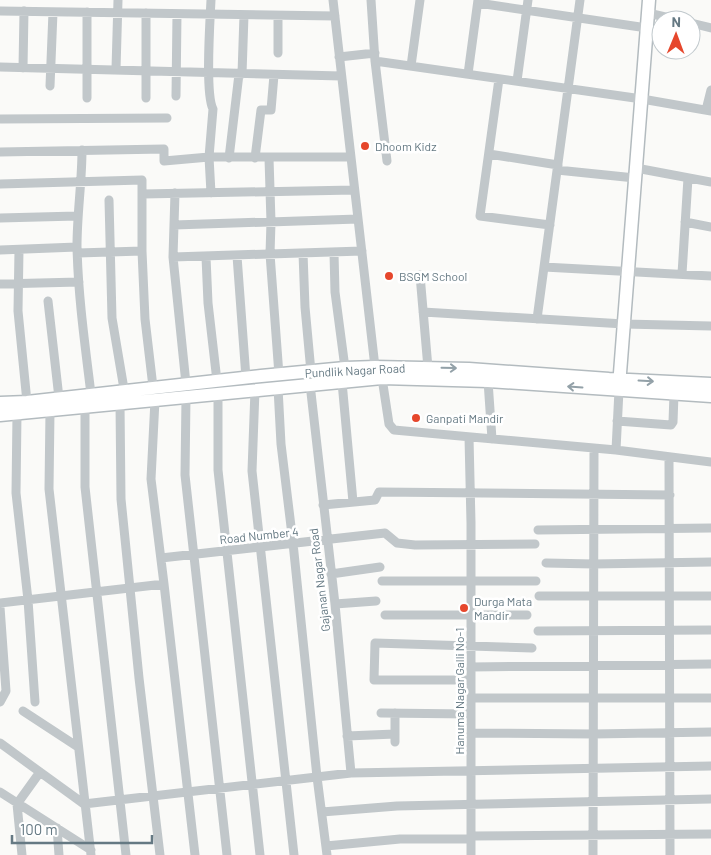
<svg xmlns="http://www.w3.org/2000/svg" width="711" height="855" viewBox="0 0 711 855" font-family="Barlow,sans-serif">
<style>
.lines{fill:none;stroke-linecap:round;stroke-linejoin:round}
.secondary-casing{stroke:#b3bbbf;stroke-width:15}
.street{stroke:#c1c7ca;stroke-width:9}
.secondary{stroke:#fff;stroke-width:12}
.oneway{stroke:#93a1a8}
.poi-dot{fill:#e6472c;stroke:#fff;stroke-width:2}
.labels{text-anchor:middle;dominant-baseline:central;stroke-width:5;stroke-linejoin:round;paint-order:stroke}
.poi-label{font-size:12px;fill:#657983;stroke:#fff;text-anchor:start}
.street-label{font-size:12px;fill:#657983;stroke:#fff}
</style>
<rect width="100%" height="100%" fill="#fafaf8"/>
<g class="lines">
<g class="secondary-casing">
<path id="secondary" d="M619,386L649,0
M0,403L27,402L261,376L345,368L375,367L469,369L609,379L711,384
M0,415L382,378L488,381L711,396"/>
</g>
<path class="street" d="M333,0L375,367L382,378L389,424L394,430L616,450L711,462
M371,0L375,61L387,161
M478,3L647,28
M0,11L335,16
M146,13V98
M648,13L678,20
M691,23L711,28
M278,53V16
M339,57L375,53
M375,61L642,99L711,111
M411,66L420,0
M0,67L341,76
M23,68L24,11
M116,69L118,0
M242,74L244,15
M468,74L478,0
M499,79L480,216L550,225
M517,81L528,0
M50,86L53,12
M176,96L177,14
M87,98V12
M706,110L711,90
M0,119L167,118
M82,150C82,182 77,214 77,246C78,295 85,345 91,394
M0,152L164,149V161L209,157H350
M489,154L558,165
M229,158L239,74
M255,158L261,110H271L274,75
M269,158L271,222L270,254L279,375
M636,168L711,182
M557,170L635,178
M0,184L142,180V251L145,319L153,387
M175,193L173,257L186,384
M211,193L209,157L213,109C205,94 210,21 211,0
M143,194L354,190
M109,200L112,318L125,395
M0,218L77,216
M685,222L711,227
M174,225L358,219
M0,250L77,247
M19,250L18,311L27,402
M78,253L142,251
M303,253L305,307L311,372
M334,253L335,292L345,368
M237,256L246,378
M173,257L362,251
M206,257L208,303L217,381
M544,267L711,276
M682,274L688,178
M420,275L428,368
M0,284L79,282
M48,301L59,398
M423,312L624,324L711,326
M537,319L580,0
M488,381L492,439
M342,382L353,502
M310,384L335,604L351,773
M278,388L281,444L293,543L317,777L327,855
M255,390L252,471L294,855
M218,394V470L260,855
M186,397L185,475L227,855
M155,400L151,479L164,584L195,855
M120,404L121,499L139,678L160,855
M85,407V487L126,855
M50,411L49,489L91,855
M17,414L16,493L28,600L35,702
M617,421L671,425L673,422L674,394
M469,437L471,523V855
M616,450L619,390
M669,457L670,855
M323,505L375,500L379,492L670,495
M538,530L711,528
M161,558L385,533L397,543L415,545L535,544
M546,563L594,564L711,562
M331,574L380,567
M382,581H536
M539,596H711
M0,603L164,584
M335,604L376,601
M0,607L6,691L0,702
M385,615H527
M538,631L711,630
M471,667L711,664
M471,680H374L375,643L532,648
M471,698H711
M23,711L78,747
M381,713L471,714
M471,733L594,734L711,732
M347,736L395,734
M395,742V713
M0,743L84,804L351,773L711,766
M0,792L91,850
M322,812L397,806L711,799
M57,828L59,855
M471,836L711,834
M326,846L400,839H471
M22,855L17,804L40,772
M593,855L594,448"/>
<use href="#secondary" class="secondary"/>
</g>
<defs><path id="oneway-shaft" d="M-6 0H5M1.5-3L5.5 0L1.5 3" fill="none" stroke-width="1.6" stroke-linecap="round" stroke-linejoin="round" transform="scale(1.25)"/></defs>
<g class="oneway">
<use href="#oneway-shaft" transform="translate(449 368) rotate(1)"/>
<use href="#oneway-shaft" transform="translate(646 381) rotate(3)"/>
<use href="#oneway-shaft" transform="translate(575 387) rotate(-176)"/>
</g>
<g class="poi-dot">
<circle cx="365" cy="146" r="5"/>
<circle cx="389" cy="276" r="5"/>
<circle cx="416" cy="418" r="5"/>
<circle cx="464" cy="608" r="5"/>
</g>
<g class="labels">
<g class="poi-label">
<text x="375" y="146">Dhoom Kidz</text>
<text x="399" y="276">BSGM School</text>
<text x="426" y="418">Ganpati Mandir</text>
<text x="474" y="601">Durga Mata<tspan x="474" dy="14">Mandir</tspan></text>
</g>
<g class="street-label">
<text transform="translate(355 370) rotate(-3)">Pundlik Nagar Road</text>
<text transform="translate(259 535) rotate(-6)">Road Number 4</text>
<text transform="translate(319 580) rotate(-97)">Gajanan Nagar Road</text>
<text transform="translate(459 691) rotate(-90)">Hanuma Nagar Galli No-1</text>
</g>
</g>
<g transform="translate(676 35) rotate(1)"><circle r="24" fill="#ffffff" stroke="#c1c9cd"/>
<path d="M0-4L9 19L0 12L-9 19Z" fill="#e6472c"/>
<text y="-8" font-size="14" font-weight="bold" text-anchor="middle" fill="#657983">N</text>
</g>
<path d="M12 835v8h140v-8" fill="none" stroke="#657983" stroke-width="2.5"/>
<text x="20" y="835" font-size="15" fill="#657983" stroke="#ffffff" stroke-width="4" paint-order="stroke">100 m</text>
</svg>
